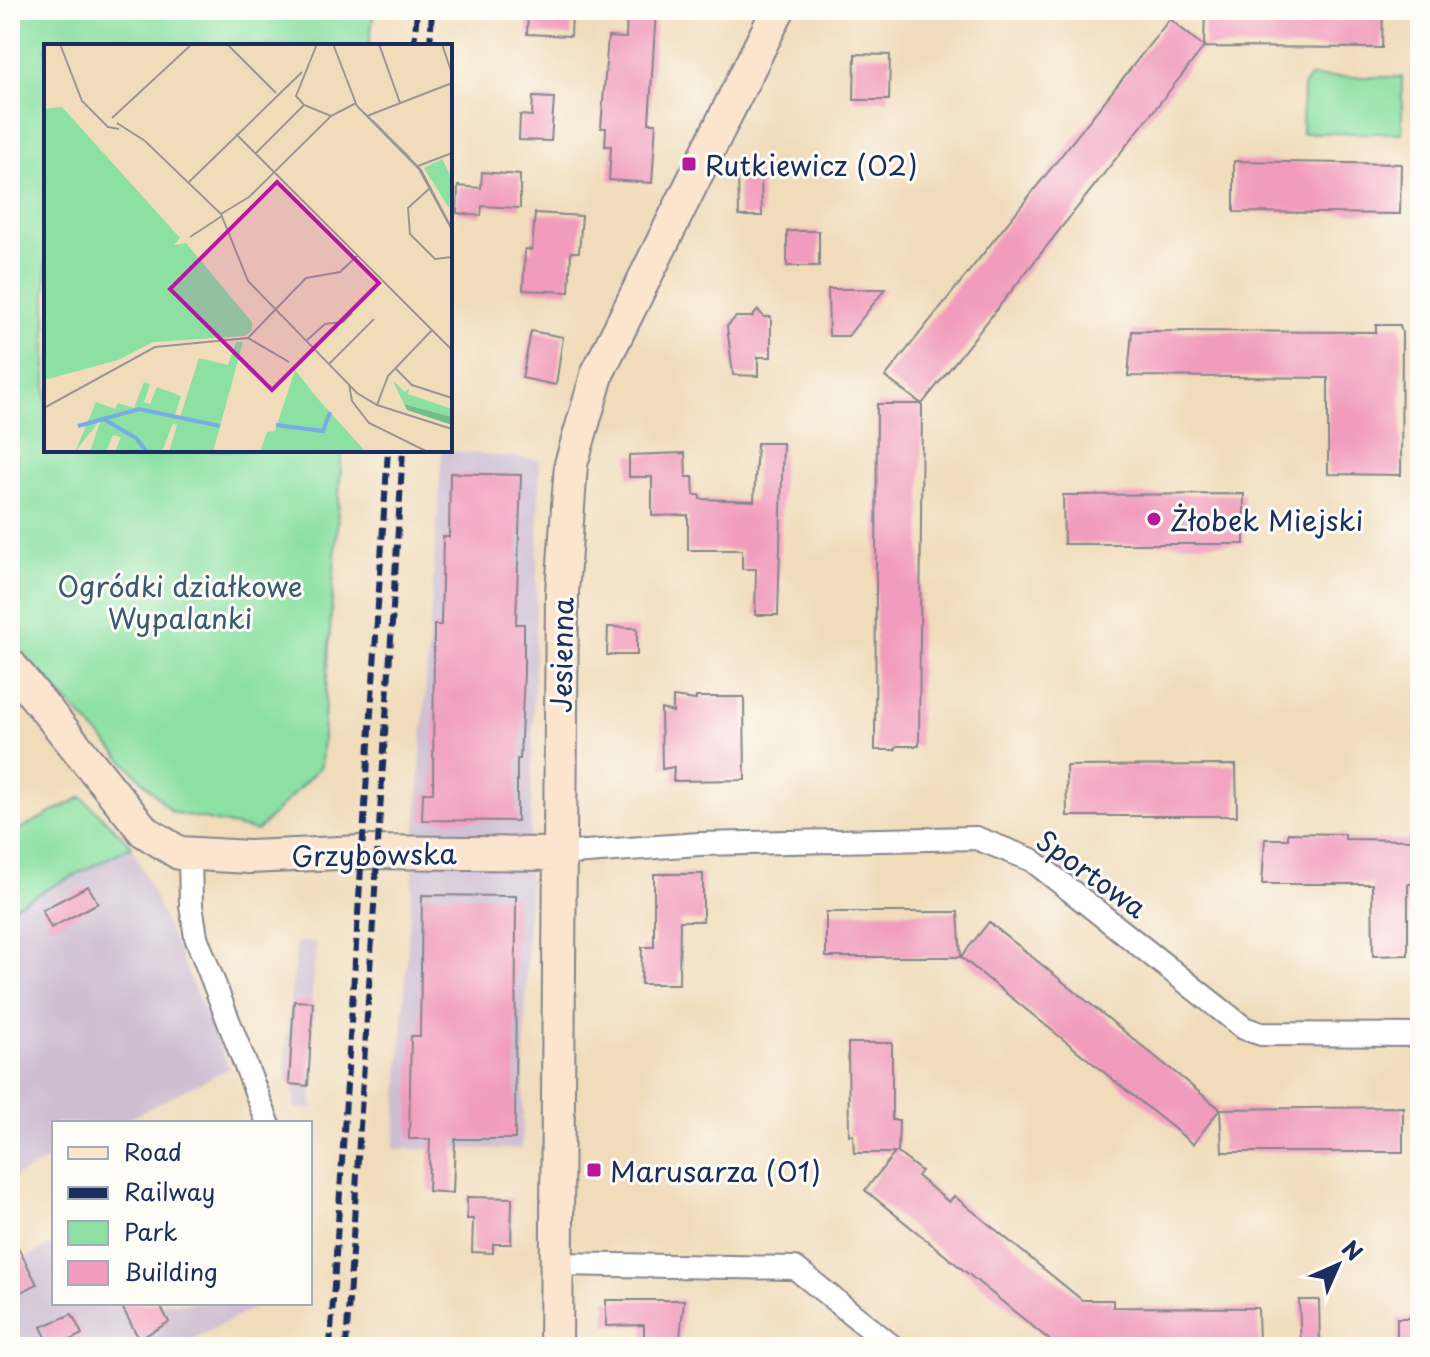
<svg xmlns="http://www.w3.org/2000/svg" width="1430" height="1357" viewBox="0 0 1430 1357" font-family="'Playpen Sans',sans-serif">
<style>
.industrial{fill:#cdbed2}
.green{fill:#8be0a2;stroke:#538880;stroke-width:2}
.building{fill:#f19cbc}
.lines{fill:none;stroke-linecap:round;stroke-linejoin:round}
.street-casing{stroke:#86858c;stroke-width:26}
.secondary-casing{stroke:#86858c;stroke-width:36}
.street{stroke:#fff;stroke-width:22}
.secondary{stroke:#fbe5cf;stroke-width:32}
.rail{stroke:#1b2f5e;stroke-width:6;stroke-dasharray:12 6;stroke-linecap:butt}
.poi-dot{fill:#b5179e;stroke:#fdfcf7;stroke-width:3}
.labels{text-anchor:middle;dominant-baseline:central;stroke-width:6;stroke-linejoin:round;paint-order:stroke}
.poi-label{font-size:28px;fill:#1b2f5e;stroke:#fdfcf7;text-anchor:start}
.park-label{font-size:28px;fill:#375b6f;stroke:#fdfcf7}
.street-label{font-size:28px;fill:#1b2f5e;stroke:#fdfcf7}
.inset-river{fill:none;stroke:#78ace4;stroke-width:4}
.inset-road{fill:none;stroke:#9b9695;stroke-width:2}
.view{fill:#b5179e;fill-opacity:0.15;stroke:#b5179e;stroke-width:4}
.inset-edge{fill:none;stroke:#1b2f5e;stroke-width:4}
</style>
<rect width="100%" height="100%" fill="#fdfcf7"/>
<filter id="ink" filterUnits="userSpaceOnUse"><feTurbulence type="fractalNoise" baseFrequency=".0125" numOctaves="2"/><feDisplacementMap in="SourceGraphic" scale="16" xChannelSelector="R" yChannelSelector="G"/><feConvolveMatrix kernelMatrix="1 2 1 2 8 2 1 2 1" color-interpolation-filters="sRGB"/></filter>
<filter id="wash" filterUnits="userSpaceOnUse"><feTurbulence type="fractalNoise" baseFrequency=".006" numOctaves="4" result="noise"/><feDisplacementMap in="SourceGraphic" scale="32" xChannelSelector="R" yChannelSelector="G"/><feGaussianBlur stdDeviation="1.8" result="paint"/><feColorMatrix in="noise" values="0 0 0 0 0 0 0 0 0 0 0 0 0 0 0 0 0 1.4 0 .05"/><feComposite in="paint" operator="in"/></filter>
<g filter="url(#wash)">
<rect width="100%" height="100%" fill="#f0dbba"/>
<path class="industrial" d="M442,450L540,460L522,1149H394Z
M132,846L229,1068L120,1123H54V1157L10,1179V908Z
M297,942L316,943L311,1006L314,1007L310,1066L313,1108L295,1110L292,1082H287L285,1052Z
M54,1243V1303H263L178,1347H10V1266Z"/>
<path class="green" d="M10,10H374L369,46H46V450H342L321,766L257,831L172,812L10,641Z
M1310,77H1402V133H1302L1303,87Z
M82,797L132,846L10,908V834Z"/>
<g id="blocks">
<path class="building" d="M528,10H572L571,36L527,34Z
M627,10H656L649,123H656L652,183L609,180L611,146H605L606,128H601L608,37L626,38Z
M1205,10H1383L1382,48L1204,47Z
M1170,19L1204,47L922,404L885,377Z
M855,54L890,55L889,100H854Z
M533,97L554,98L551,141L519,140L520,115L532,116Z
M1234,161L1401,164L1400,214L1234,212Z
M482,172L520,175V208L482,206L481,216L457,213L458,186L481,188Z
M761,175L762,216H739L738,176Z
M535,213L582,216L579,252H571L569,292L523,290L525,249L532,250Z
M787,231H819V266H787Z
M828,289H885L848,336H829Z
M758,310L764,317H771V357H758V376L733,375L727,326L736,317H752Z
M1376,325H1400L1402,333L1401,475L1328,474V378L1128,376L1132,331L1376,332Z
M531,331L563,337L556,385L522,378Z
M877,404H922L919,746H897L895,750H875Z
M757,443H783L778,615H755L756,569H742V550H688V515L652,516V477H629V455L685,453L686,477H693L694,495H700V499L754,501Z
M450,473L521,475L516,624H524V673L520,759H517V821L422,820L423,793H433L434,625H441L443,537H449Z
M1244,494V544H1064L1063,495Z
M608,627L637,628V655H607Z
M673,697L696,700V697H744L745,780L673,781L674,767L662,769L661,709L673,712Z
M1236,765L1237,816H1067L1066,766Z
M1288,833L1345,834V839L1420,840V884H1408V955L1373,956L1372,884H1262L1265,839H1288Z
M654,874H703V921H680L679,984H641L642,947H654Z
M88,886L98,903L51,928L42,910Z
M422,895L516,896L515,1139H455L453,1193L428,1191L430,1139H409L411,1036H420Z
M826,912H958L961,957H826Z
M989,922L1220,1109L1193,1144L961,957Z
M294,1001L313,1002L308,1086L289,1084Z
M848,1043H892V1120H899L898,1153L921,1171L917,1176L949,1202L954,1196L1082,1300H1113V1307L1258,1308L1259,1347H1058L865,1190L895,1153H854L853,1135H849Z
M1403,1107V1152H1222L1220,1109Z
M467,1197L512,1198L511,1244H493V1253L472,1252L473,1219H467Z
M10,1232L37,1284L10,1298Z
M606,1300H684L679,1347H644V1325L606,1326Z
M1299,1300H1319L1320,1347H1301Z
M120,1303H159L169,1322L139,1339Z
M72,1314L82,1334L72,1339L76,1347H51L41,1327Z
M1397,1318H1420V1347H1397Z"/>
</g>
</g>
<g filter="url(#ink)">
<use href="#blocks" fill-opacity="0" stroke="#86858c" stroke-width="2"/>
<g class="lines">
<g class="street-casing">
<path id="street" d="M558,854L699,844L976,838L1032,860L1244,1028L1261,1034L1420,1035
M190,855L191,905L196,937L268,1123
M556,1264L795,1268L893,1347"/>
</g>
<g class="secondary-casing">
<path id="secondary" d="M10,665L144,831L179,853L249,857L362,852L558,854
M556,1347L562,593L571,464L598,372L778,10"/>
</g>
<use href="#street" class="street"/>
<use href="#secondary" class="secondary"/>
<path class="rail" d="M414,46L417,10
M430,46L432,10
M330,1347L388,450
M346,1347L403,450"/>
</g>
</g>
<g class="poi-dot">
<rect x="681" y="156" width="16" height="16" rx="4"/>
<circle cx="1154" cy="519" r="8"/>
<rect x="586" y="1162" width="16" height="16" rx="4"/>
</g>
<g class="labels">
<g class="poi-label">
<text x="705" y="164">Rutkiewicz (02)</text>
<text x="1170" y="519">Żłobek Miejski</text>
<text x="610" y="1170">Marusarza (01)</text>
</g>
<g class="park-label">
<text x="180" y="585">Ogródki działkowe<tspan x="180" dy="32">Wypalanki</tspan></text>
</g>
<g class="street-label">
<text transform="translate(561 655) rotate(-89)">Jesienna</text>
<text transform="translate(374 854) rotate(-1)">Grzybowska</text>
<text transform="translate(1092 873) rotate(36)">Sportowa</text>
</g>
</g>
<g transform="translate(44 44)">
<rect width="408" height="408" fill="#f0dbba"/>
<path d="M18,63L136,194L130,201L142,199L208,278V287L200,292L109,298L74,316L0,336V65ZM398,115L408,134L405,164L380,124ZM192,298H199L169,408H125L133,381L129,379L118,408H71L77,393L69,391L62,408H46L57,375L31,408L52,358L71,365L74,359L90,364L100,338L106,340L100,358L106,360L113,343L137,352L131,371L136,373L155,314L184,321ZM251,326L274,355L322,408H216L223,388L231,387ZM349,337L361,348L365,345L364,350L408,365V373L360,360Z" fill="#8be0a2"/>
<path d="M360,360L408,373V381L363,366Z" fill="#70be88"/>
<path class="inset-river" d="M58,374L92,394L103,408M232,381L279,387L286,368M34,382L95,365L176,382"/>
<path class="inset-road" d="M16,0L38,57L64,83L75,85M183,0L232,49M273,0L252,52L260,61L287,72M289,0L313,62L366,114M289,0L313,62L375,125L408,186M335,0L356,59M398,0L408,30M323,72L408,39M68,74L148,0M328,76L377,126L408,185M73,79L101,97L177,170L204,237L313,349L333,361L408,385M192,90L408,306M211,110L260,61M374,122L408,109M145,138L258,28M386,144L364,164L366,190L391,215L408,213M177,170L205,153L287,72L312,59M146,193L178,172M204,294L262,234L296,228L313,212M262,297L281,280L299,278L308,269M285,320L330,275M351,324L368,341L408,354M305,340L308,357L325,379L384,408M333,361L344,332L388,286M0,364L111,303L204,294L245,318"/>
<path class="view" d="M233,138L335,239L228,346L126,245Z"/>
<rect width="408" height="408" class="inset-edge"/>
</g>
<rect width="1430" height="1357" fill="none" stroke="#fdfcf7" stroke-width="40"/>
<rect x="52" y="1121" width="260" height="184" fill="#fdfcf7" stroke="#a3aaba" stroke-width="2"/>
<rect x="68" y="1147" width="40" height="12" fill="#fbe5cf" stroke="#a3aaba" stroke-width="2"/>
<text x="124" y="1161" font-size="24" fill="#1b2f5e">Road</text>
<rect x="68" y="1187" width="40" height="12" fill="#1b2f5e" stroke="#a3aaba" stroke-width="2"/>
<text x="124" y="1201" font-size="24" fill="#1b2f5e">Railway</text>
<rect x="68" y="1221" width="40" height="24" fill="#8be0a2" stroke="#a3aaba" stroke-width="2"/>
<text x="124" y="1241" font-size="24" fill="#1b2f5e">Park</text>
<rect x="68" y="1261" width="40" height="24" fill="#f19cbc" stroke="#a3aaba" stroke-width="2"/>
<text x="124" y="1281" font-size="24" fill="#1b2f5e">Building</text>
<g transform="translate(1338 1265) rotate(45)" stroke="#fdfcf7" stroke-width="6" paint-order="stroke">
<path d="M0-6L14 30L0 20L-14 30Z" fill="#1b2f5e"/>
<text y="-12" font-size="22" font-weight="bold" text-anchor="middle" fill="#1b2f5e">N</text>
</g>
</svg>
